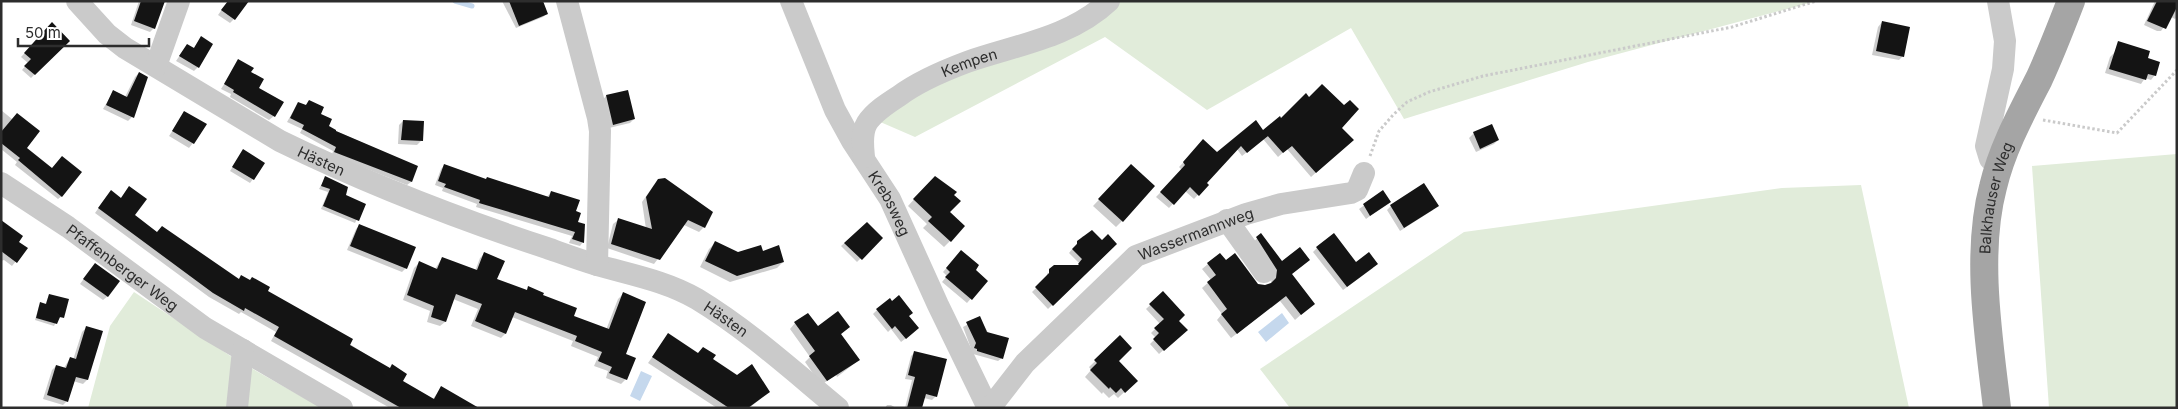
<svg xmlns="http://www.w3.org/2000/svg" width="2178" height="409" viewBox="0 0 2178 409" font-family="Inter,sans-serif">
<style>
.green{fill:#e1ecda}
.water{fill:#c5d8ed}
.shadow{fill:#0003}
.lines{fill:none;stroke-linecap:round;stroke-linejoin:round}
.stream{stroke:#c5d8ed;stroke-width:5}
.building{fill:#141414}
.path{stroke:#cacaca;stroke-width:3;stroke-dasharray:2.5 2.5;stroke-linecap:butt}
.minor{stroke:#cacaca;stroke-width:22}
.major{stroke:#a5a5a5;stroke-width:28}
.labels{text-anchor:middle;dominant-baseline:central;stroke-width:5;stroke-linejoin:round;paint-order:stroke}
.street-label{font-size:15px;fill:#2d2d2d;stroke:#fff}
</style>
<rect width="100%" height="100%" fill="#fff"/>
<path class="green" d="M1116,1H1817L1588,62L1404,119L1351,28L1207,110L1105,37L915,137L878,121L905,99Z
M2177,154V408H2049L2032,166Z
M1861,185L1909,408H1290L1260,369L1464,232L1782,188Z
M134,292L235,359L322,408H88L110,326Z"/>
<path class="water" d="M1282,313L1289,323L1266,342L1258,332Z
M641,371L652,376L640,401L630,396Z"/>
<path class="shadow" d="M139,1H164L154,28L150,32L131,25Z
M228,1H241L234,19L230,23L218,15Z
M502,1H537L547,14L543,17L516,28Z
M2155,1H2177V17L2175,19L2171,17L2161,31H2157L2144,25Z
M1882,22L1903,56L1899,60L1872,55L1878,27Z
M52,24L68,41L31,78L22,70L28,63L21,57Z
M201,38L198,67L194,71L176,61L187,45L193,49Z
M2115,52L2147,59L2155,75L2151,80L2145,78L2141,84L2105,73L2110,57Z
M239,61L250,72L274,116L269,120L230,97L231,94L221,89Z
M139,73L132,117L128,121L103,109L113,92L125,97L135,77Z
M627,91L634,119L630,123L609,128L602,101L606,96Z
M1309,98L1340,128L1348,144L1311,177L1287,149L1278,157L1263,139L1242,156L1237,149L1205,183L1207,185L1194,199L1185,191L1169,208L1156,197L1182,170L1179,167L1204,141L1217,153L1263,132Z
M309,101L327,127L417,167L411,182L407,185L332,155L333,151L300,133L302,129L287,122L298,103L305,106Z
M1,110L12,119L26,149L52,169L62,196L58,199L15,165L17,162L1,149Z
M185,112L193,143L189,148L169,136Z
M403,121L421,141L417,145L398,144L399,125Z
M1474,133L1498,140L1494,144L1476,152L1469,138Z
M243,151L253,179L250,183L230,171Z
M445,165L486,180L547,197L551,192L574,212L583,242L580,246L569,243L572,236L476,207L477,204L442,191L443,188L435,185L441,169Z
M1131,166L1122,221L1116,227L1093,206Z
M325,178L344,196L364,205L355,223L321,209L328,192L319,189Z
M929,183L948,213L950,241L944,247L923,228L927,224L908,206Z
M654,185L704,227L699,232L684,225L654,264L607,248L613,224L618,220L646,229L642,202Z
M129,187L133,215L157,233L238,280L241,277L266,291L389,369L392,366L401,381L433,399L441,388L468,408H390L271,341L276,332L241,312L239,314L209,297L95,213L107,196L120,199Z
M1383,192L1389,202L1366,219L1359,209Z
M1391,206L1433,210L1400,231L1387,210Z
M1,221L18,242L26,249L12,266L4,260L1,261Z
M866,224L881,238L857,262L841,246Z
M360,225L406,268L402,272L347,250L356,229Z
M1261,235L1313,304L1295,320L1280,301L1231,338L1217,320L1222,314L1202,288L1211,280L1202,269L1208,264L1226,261L1259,285L1266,286L1271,283L1272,276L1251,244Z
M1083,236L1115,244L1048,309L1032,292L1046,278L1048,272V279L1080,264L1069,253Z
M715,243L738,254L762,252L783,262L777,268L730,282L700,267L709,249Z
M1317,248L1356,264L1373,268L1343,290L1313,252Z
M484,254L496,280L526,291L529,288L573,317L606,330L618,299L623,294L626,379L621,384L606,378L608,371L594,366L598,357L571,346L573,341L512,317L505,334L501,338L471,326L478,309L453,299L445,322L440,326L427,322L430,311L403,300L414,268L419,263L435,269L442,258L475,271L480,258Z
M958,255L986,281L967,303L942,282L947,276L943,272Z
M91,269L108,296L103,300L80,284Z
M1163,293L1182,333L1159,354L1150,344L1156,338L1151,333L1160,324L1146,309Z
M49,295L63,317L58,318L54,326L35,320L39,306L41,304L45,305Z
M877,310L908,317L914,332L901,342L891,329L888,332L873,314Z
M980,318L1002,358L998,361L973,354L963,327Z
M795,323L818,328L849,327L840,335L859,360L837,377L836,375L821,385L805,362L810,357L790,329Z
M86,328L87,380L83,384L73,381L67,401L63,405L43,399L52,370L56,366L64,368L70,358L73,360L82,332Z
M668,335L697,354L712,359L763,397L749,408H717L648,363Z
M1120,337L1117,361L1136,381L1118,398L1114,394L1109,398L1103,392L1102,394L1085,377L1091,370L1089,367Z
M915,352L936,396L932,400L924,398L921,408H905L912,380L905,379L911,356Z
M887,405H891L896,408H885Z"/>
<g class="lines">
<path class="stream" d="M455,1L472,6"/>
</g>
<path class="building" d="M141,1H165L155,29L134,21Z
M228,1H249L235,20L221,10Z
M509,1H543L548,14L519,26Z
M2157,1H2177V7L2166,29L2147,21Z
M1882,21L1910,27L1904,57L1876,51Z
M52,22L70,41L35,75L24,66L31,59L24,53Z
M201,36L213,44L199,68L179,56L187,44L194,48Z
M2118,41L2150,51L2148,58L2160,62L2156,76L2148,74L2146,80L2109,69Z
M238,59L254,68L251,72L264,79L259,88L284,102L275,117L233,92L234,90L224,84Z
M139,72L148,77L134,118L106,105L113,90L127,97Z
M1322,84L1344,105L1350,100L1359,109L1342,128L1354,140L1316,173L1292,146L1283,153L1266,134L1268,136L1247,153L1241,146L1207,183L1209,185L1199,196L1190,187L1174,205L1160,192L1185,165L1183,162L1203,139L1217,152L1256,120L1263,130L1280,116L1281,118L1306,93L1309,97Z
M628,90L635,119L613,125L606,95Z
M309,100L324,107L321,114L332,119L329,126L336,130V131L418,166L412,182L334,152L336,147L302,129L304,125L290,118L298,102L306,105Z
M184,111L207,124L194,144L172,131Z
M17,113L40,131L27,148L52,168L62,156L82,172L62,197L18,160L20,158L1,143V132Z
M403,120L424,121L423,141L401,140Z
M1492,124L1499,140L1480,149L1473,132Z
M243,149L265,163L254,180L232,167Z
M444,164L486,179L487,177L549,197L551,191L580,200L576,211L581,213L578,222L585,224L584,243L572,239L575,232L479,203L480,200L444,187L446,184L438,181Z
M1131,164L1155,186L1123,222L1098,199Z
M325,176L348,187L346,195L366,204L359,221L323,206L330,189L321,186Z
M935,176L957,192L954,195L961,201L950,212L965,226L951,242L928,221L932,217L913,199Z
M665,178L713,212L705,228L688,220L660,260L611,244L618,218L652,229L646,197L658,179Z
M1424,183L1439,206L1404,228L1390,205Z
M129,186L147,199L135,215L157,232L162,226L239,279L241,275L250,280L252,277L270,287L268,291L353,339L350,345L390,368L392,364L407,374L403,381L434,399L441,386L479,408H401L274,336L279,327L245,308L244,311L213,293L98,208L111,190L121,198Z
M1383,190L1391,202L1370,216L1363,204Z
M1,220L23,236L19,242L28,248L17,263L1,251Z
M867,222L883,238L862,260L844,243Z
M359,224L416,247L407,269L350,246Z
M1092,230L1102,240L1108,234L1117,244L1053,306L1035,287L1049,273V269L1054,265H1079L1078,264L1082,259L1072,249L1077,244V241Z
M1261,233L1282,261L1300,247L1310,260L1292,274L1315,304L1301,315L1286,296L1237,334L1221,314L1227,309L1207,282L1216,275L1207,263L1220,253L1226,260L1235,253L1258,284L1265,285L1271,283L1276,278L1277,270L1256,237Z
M1334,233L1356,262L1369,252L1378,264L1347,287L1316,247Z
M715,241L738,252L761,245L763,251L779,245L784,262L737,276L705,261Z
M961,250L979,265L976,270L988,281L972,300L945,277L950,272L946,268Z
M484,252L505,261L497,279L527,290L528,286L544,293L543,295L577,308L574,316L609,329L623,292L646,302L626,354L636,358L627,380L609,373L612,367L598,361L602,352L575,341L577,336L515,312L506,334L475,321L482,304L456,294L446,322L431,317L434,306L407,295L419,261L437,269L442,257L477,270Z
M95,263L120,281L108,297L83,279Z
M1163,291L1185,315L1179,321L1188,330L1164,351L1153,339L1159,333L1154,328L1164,319L1149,304Z
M49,294L69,299L64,318L60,317L57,324L36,318L40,302L46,304Z
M899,295L913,313L909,316L919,328L906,339L895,326L892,329L876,309L890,298L892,301Z
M838,311L850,327L841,334L860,360L827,381L809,356L815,351L794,322L808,313L818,326Z
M980,316L987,332L1009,338L1003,359L977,351V349L974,348L976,343L966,322Z
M86,326L103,331L88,380L76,377L68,402L47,395L56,365L66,368L70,357L76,359Z
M668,333L698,353L703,347L716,355L713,359L737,375L752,364L770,392L748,408H729L652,357Z
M1120,335L1132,348L1119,361L1138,381L1125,393L1121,388L1116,393L1110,387L1109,389L1090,370L1097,363L1094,360Z
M914,351L947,359L937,397L926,394L922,408H907L915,377L908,375Z"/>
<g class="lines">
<path class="path" d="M2043,120L2117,133L2177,70
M1370,156L1379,131L1393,115L1407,102L1429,92L1483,76L1732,27L1816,1"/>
<g class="minor">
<path id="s1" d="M77,1L107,34L125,48L280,141C366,183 456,218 547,248C564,254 580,260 597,265C632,275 666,281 697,299C748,330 792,370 838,408"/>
<path d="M567,1L598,118L600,131L597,265"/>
<path id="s2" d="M791,1L835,110L852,141L890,199L938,305L988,408"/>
<path d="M1998,1L2005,41L2003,69L1986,146L1990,159L1999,167"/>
<path d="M156,66L179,1"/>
<path id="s3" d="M864,157C863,146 861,133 867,123C874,112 888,103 899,96C919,81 943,71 967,62C1015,45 1070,38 1109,1"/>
<path id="s4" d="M1,183L68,227L205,328L342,408"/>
<path d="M1227,220L1264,272"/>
<path d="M237,408L243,350"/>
<path id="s5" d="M990,408L1025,363L1136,256L1246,214L1281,204L1351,193L1357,190L1364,173"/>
</g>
<path class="major" id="s6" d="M1997,408C1989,339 1975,255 1993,187C2002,149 2021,114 2039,79C2051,53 2061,27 2071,1"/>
</g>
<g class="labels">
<g class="street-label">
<text stroke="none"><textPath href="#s3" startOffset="155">Kempen</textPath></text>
<text stroke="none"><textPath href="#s1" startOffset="294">Hästen</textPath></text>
<text stroke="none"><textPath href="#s6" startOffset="212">Balkhauser Weg</textPath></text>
<text stroke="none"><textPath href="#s2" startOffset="226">Krebsweg</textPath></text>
<text stroke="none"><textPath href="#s5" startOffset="275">Wassermannweg</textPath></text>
<text stroke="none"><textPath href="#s4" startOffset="148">Pfaffenberger Weg</textPath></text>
<text stroke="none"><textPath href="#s1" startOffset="730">Hästen</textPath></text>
</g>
</g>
<rect width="2178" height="409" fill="none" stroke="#2d2d2d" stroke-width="5"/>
<path d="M18 38v8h131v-8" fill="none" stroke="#2d2d2d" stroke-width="2.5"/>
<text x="25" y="38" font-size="15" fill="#2d2d2d" stroke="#ffffff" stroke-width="4" paint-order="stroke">50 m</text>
</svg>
